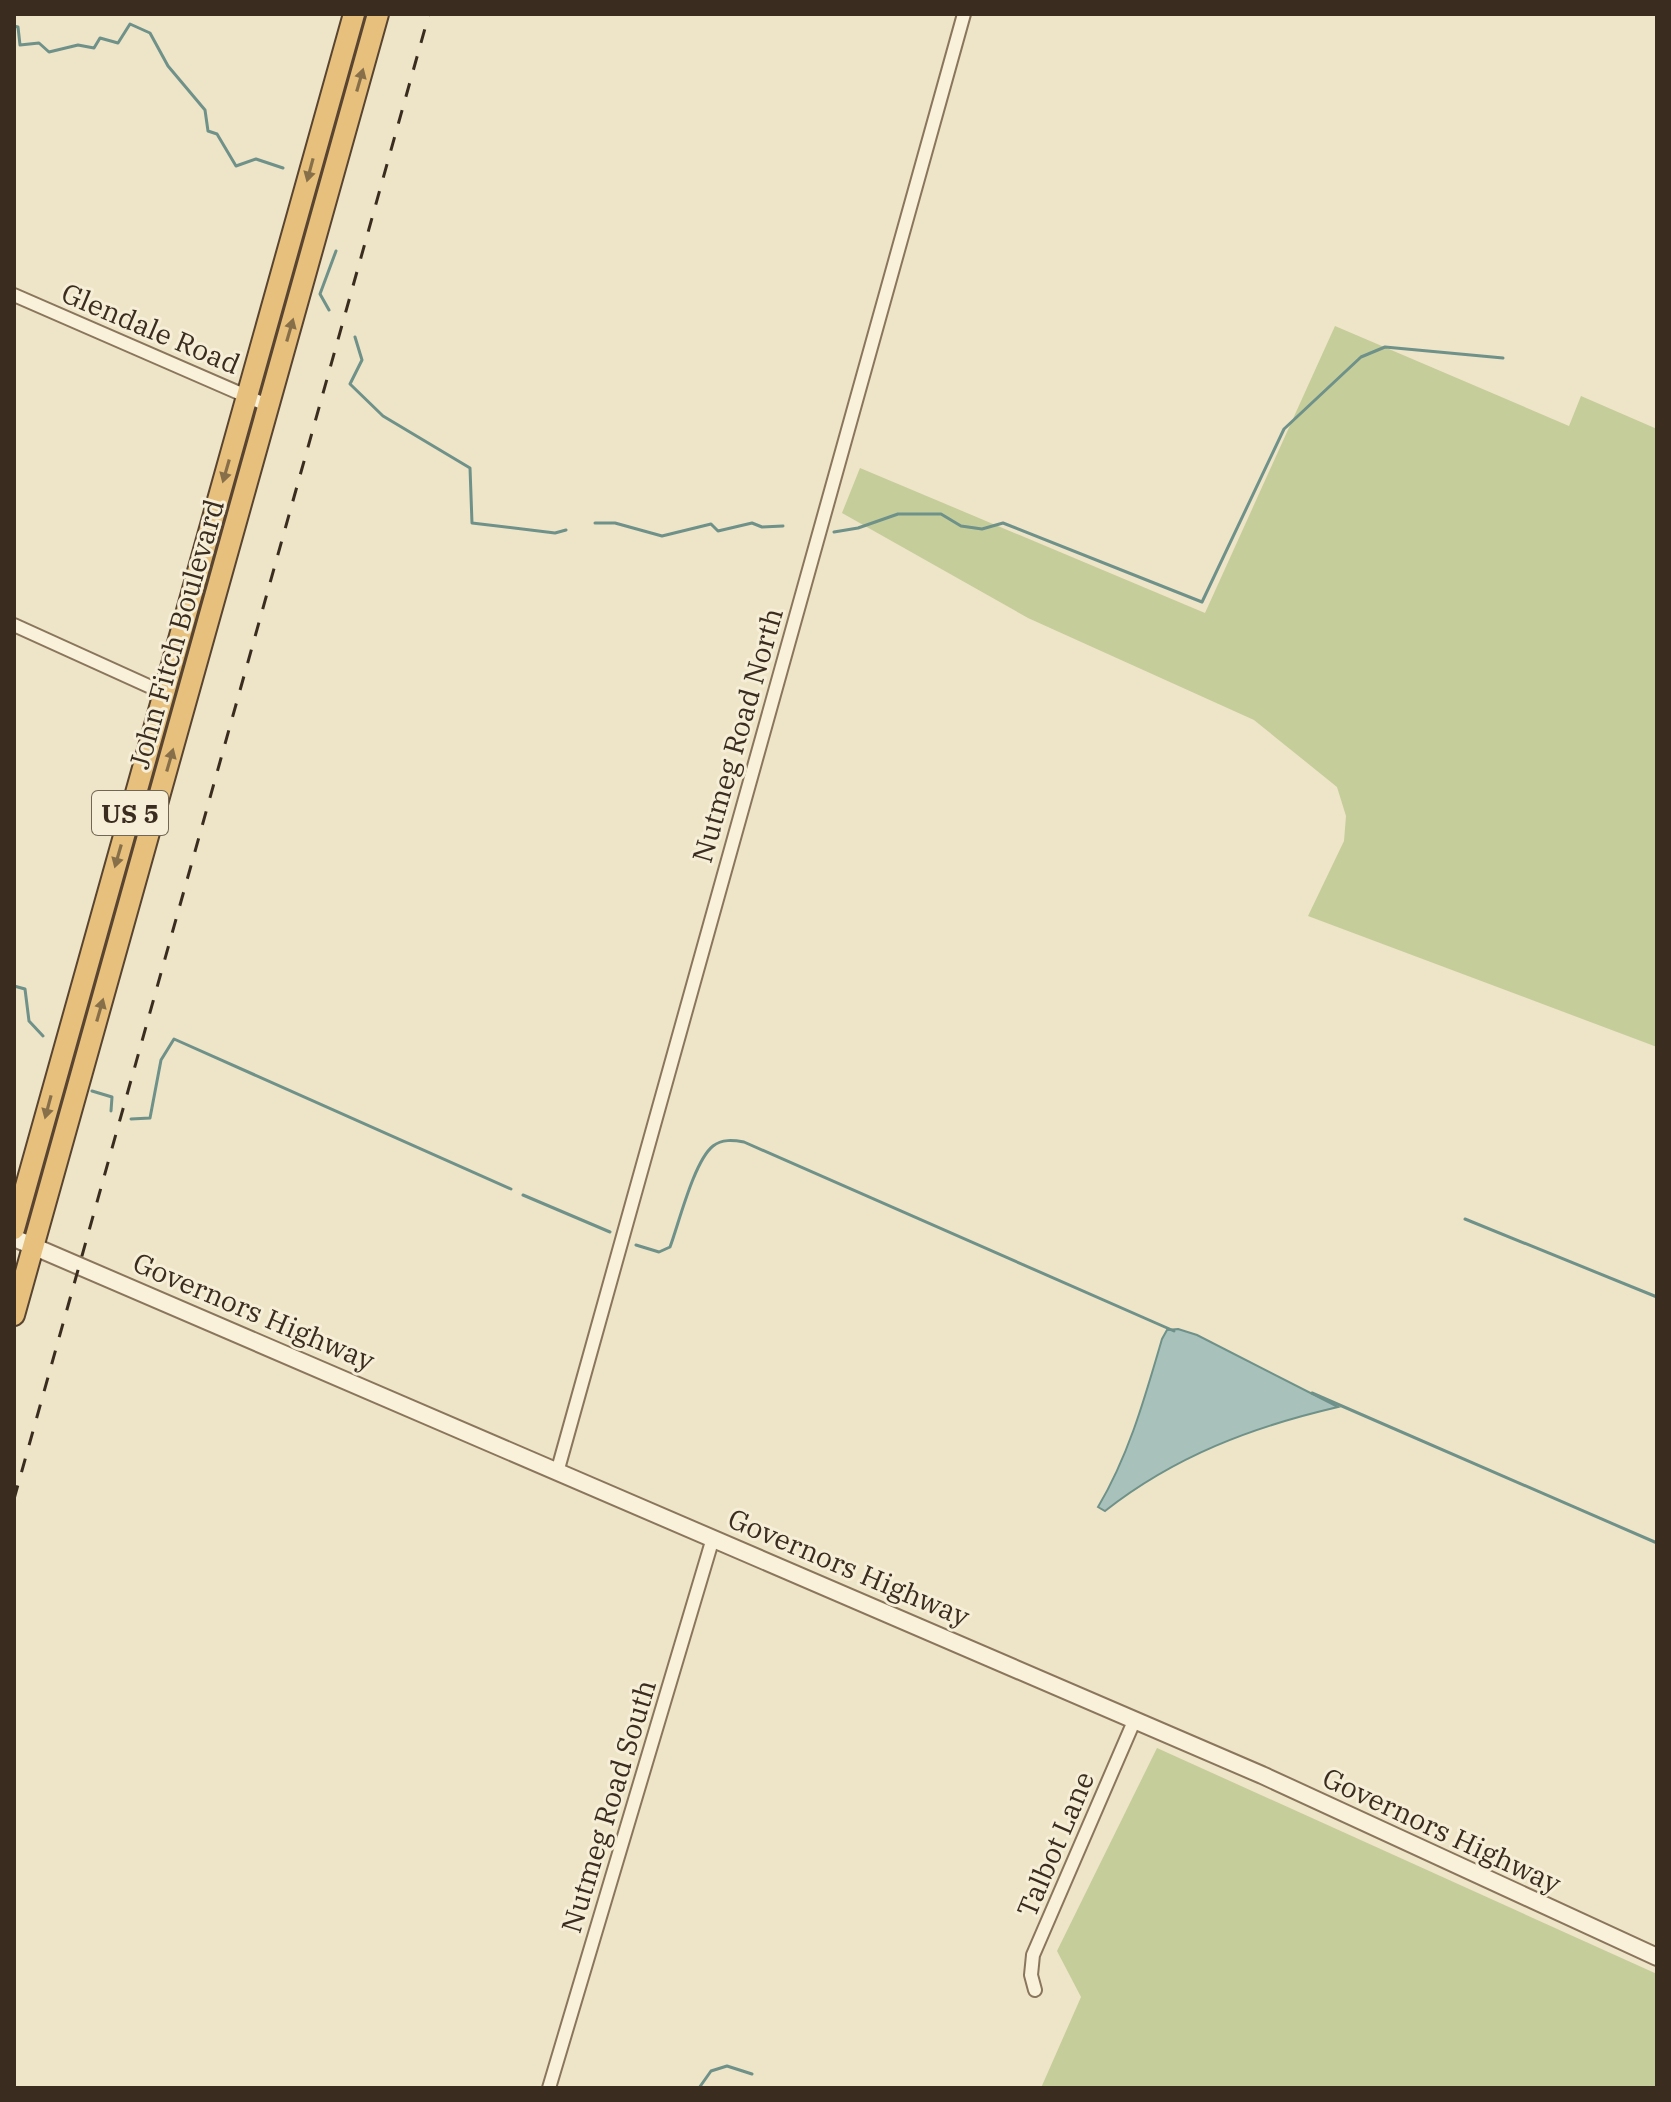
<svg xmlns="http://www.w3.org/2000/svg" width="1671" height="2102" viewBox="0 0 1671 2102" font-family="'IBM Plex Serif',serif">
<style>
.green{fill:#c5cd9a}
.water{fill:#a8c2bb;stroke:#6e9189;stroke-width:2}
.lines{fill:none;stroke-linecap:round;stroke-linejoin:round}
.stream{stroke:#6e9189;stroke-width:3}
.minor-casing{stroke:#8a765c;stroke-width:16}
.tertiary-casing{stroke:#8a765c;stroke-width:20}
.trunk-casing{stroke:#584430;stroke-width:24}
.minor{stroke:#f9f1da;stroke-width:12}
.tertiary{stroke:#f9f1da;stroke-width:16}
.trunk{stroke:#e6c07c;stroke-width:20}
.rail{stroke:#3a2d20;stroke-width:3;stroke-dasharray:14 14;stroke-linecap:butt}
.oneway{fill:#876f49}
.labels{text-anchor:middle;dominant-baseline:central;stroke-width:6;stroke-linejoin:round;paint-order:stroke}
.shield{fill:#f6eed6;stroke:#726757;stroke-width:2}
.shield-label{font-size:26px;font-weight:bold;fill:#3a2d20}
.street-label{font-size:28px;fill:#3a2d20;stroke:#f6eed6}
</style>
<rect width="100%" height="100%" fill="#eee4c7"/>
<path class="green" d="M1335,326L1569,426L1581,396L1657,429V1047L1308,916L1344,841L1346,816L1337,787L1254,720L1028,618L842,513L860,468L1205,613Z
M1157,1748L1657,1974V2088H1041L1081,1997L1057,1951Z"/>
<path class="water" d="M1178,1329L1197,1335L1338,1407C1252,1427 1175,1456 1105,1511L1098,1507C1129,1455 1145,1397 1162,1339L1167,1330Z"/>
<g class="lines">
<path class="stream" d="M14,26L18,27L20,45L39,43L49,52L78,45L94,48L100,38L118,43L130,24L150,33L168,66L205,110L208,131L217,134L236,166L256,159L283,168
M329,310L320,294L336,251
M355,337L362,360L350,384L383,416L470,468L472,523L555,533L566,530
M595,523H615L662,536L711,524L718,531L752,523L762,527L783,526
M834,532L858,528L898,514H941L961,526L982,529L1003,523L1202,602L1284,429L1361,357L1385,347L1503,358
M14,986L25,989L29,1021L43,1036
M92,1091L112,1097L111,1111
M131,1119L150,1118L161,1060L174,1039L511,1189
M523,1195L610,1232
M1465,1219L1657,1297
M636,1245L659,1252L670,1247C679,1223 694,1161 713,1146C722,1139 733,1140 744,1142L1174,1331
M1312,1393L1657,1543
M699,2088L711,2071L727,2066L752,2074"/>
<g class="minor-casing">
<path id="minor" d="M14,295L269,406
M14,625L164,693
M558,1469L964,14
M1035,1990L1031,1975L1033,1955L1135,1719
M549,2088L713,1538"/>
</g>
<g class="tertiary-casing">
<path id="tertiary" d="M14,1238L1262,1775L1657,1957"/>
</g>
<g class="trunk-casing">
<path id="trunk" d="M14,1229L354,14
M14,1315L378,14"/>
</g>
<use href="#minor" class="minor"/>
<use href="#tertiary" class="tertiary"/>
<use href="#trunk" class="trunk"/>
<path class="rail" d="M14,1499L429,14"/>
</g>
<defs><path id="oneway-solid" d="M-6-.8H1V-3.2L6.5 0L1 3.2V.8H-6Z" transform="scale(2)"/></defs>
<g class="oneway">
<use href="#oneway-solid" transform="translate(360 80) rotate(-74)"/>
<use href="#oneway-solid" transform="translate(310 170) rotate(105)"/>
<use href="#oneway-solid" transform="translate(290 330) rotate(-74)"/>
<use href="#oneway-solid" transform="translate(226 471) rotate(106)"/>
<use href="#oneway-solid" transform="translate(170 760) rotate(-74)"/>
<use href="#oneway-solid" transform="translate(118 856) rotate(106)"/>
<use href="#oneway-solid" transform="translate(100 1010) rotate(-74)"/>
<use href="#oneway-solid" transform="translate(48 1107) rotate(105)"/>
</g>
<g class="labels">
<rect class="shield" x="92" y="791" width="76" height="44" rx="6"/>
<g class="shield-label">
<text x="130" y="813">US 5</text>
</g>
<g class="street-label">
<text transform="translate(151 328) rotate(23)">Glendale Road</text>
<text transform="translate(176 634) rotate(-74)">John Fitch Boulevard</text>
<text transform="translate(737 735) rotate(-74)">Nutmeg Road North</text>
<text transform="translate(254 1311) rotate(23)">Governors Highway</text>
<text transform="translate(849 1567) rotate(23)">Governors Highway</text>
<text transform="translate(608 1806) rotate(-73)">Nutmeg Road South</text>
<text transform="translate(1442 1830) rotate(25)">Governors Highway</text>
<text transform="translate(1055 1844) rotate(-67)">Talbot Lane</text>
</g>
</g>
<rect width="1671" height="2102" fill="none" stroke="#3a2d20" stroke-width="32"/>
</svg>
